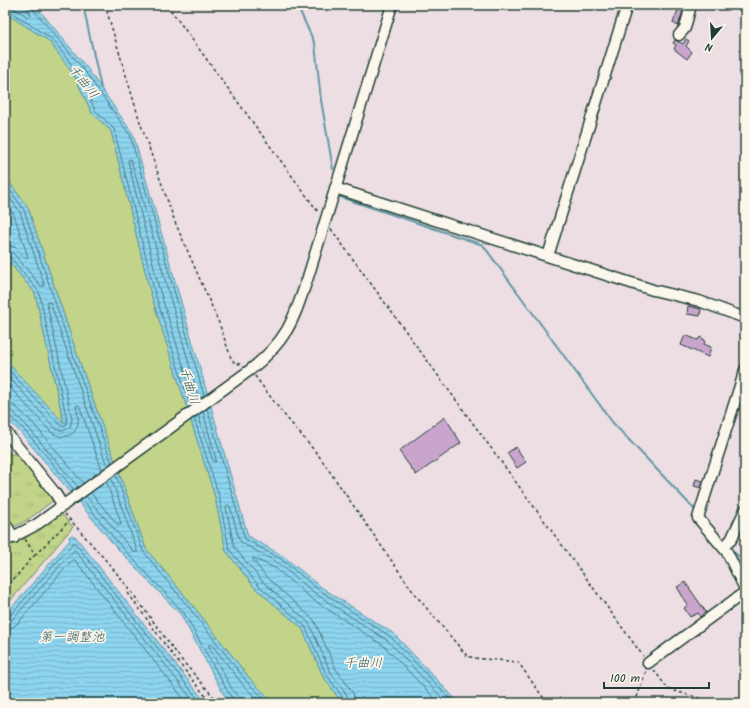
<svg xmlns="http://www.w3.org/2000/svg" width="750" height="708" viewBox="0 0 750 708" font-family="Kalam,'Klee One',sans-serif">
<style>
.grass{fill:#c1d489;stroke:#70885e}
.park{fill:url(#park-tufts);stroke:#70885e}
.water{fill:url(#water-rules);stroke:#6198a4}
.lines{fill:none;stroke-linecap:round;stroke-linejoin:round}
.shore{stroke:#4b797f;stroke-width:1}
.stream{stroke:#6198a4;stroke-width:2}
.building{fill:#c9a5ce;stroke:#1f3d34}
.minor-casing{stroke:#1f3d34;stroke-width:13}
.path{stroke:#1f3d34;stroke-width:1.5;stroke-dasharray:3 3;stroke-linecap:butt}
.minor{stroke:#fbf7ec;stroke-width:10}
.labels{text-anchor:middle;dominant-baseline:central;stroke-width:3.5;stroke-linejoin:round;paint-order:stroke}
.water-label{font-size:13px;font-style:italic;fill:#355b59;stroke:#fbf7ec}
</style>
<defs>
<pattern id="park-tufts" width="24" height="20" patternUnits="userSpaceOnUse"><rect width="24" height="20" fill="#c1d489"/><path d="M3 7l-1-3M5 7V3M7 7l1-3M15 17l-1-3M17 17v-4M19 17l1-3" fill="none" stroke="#a5b777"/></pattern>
<pattern id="water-rules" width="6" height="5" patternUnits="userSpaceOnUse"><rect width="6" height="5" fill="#8dd4ef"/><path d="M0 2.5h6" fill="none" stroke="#79b7ce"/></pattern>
</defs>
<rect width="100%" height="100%" fill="#ecdee3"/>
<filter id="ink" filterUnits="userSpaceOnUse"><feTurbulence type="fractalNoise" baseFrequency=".025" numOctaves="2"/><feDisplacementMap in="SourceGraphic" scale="8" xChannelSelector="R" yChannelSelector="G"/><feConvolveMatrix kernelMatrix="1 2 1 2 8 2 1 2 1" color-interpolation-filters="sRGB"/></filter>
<g filter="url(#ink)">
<path class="grass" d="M5,13L49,41L74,75L92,113L111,131L150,291L215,497L226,551L255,588L302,628L323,676L342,703H274L251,680L194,607L146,549L80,363L28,208L5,176Z
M5,257L35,293L64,424L5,360Z"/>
<path class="park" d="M5,448L11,455L18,450L55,499C39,511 24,525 5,530Z
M61,513L73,527L5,607V547L24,539Z"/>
<path class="water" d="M5,5H35L87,68L133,134L248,536L283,556L321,587L394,634L459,703H342L323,676L302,628L255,588L226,551L215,497L150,291L111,131L92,113L74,75L49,41L5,13Z
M5,176L28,208L80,363L146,549L194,607L251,680L274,703H231L224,695L181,615L116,547L20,432L5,417V360L64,423L35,293L5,257Z
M71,535L75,536L206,703H5V615L70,540L69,537Z"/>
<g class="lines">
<path class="shore" d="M8,5L30,18L31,15L28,9L27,5
M32,5L33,9L84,70L130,135L204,396
M5,10L9,11L52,39L78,73L95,110L114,129L154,290L190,406
M5,183L24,210L76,364L112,463
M5,191L20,212L44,284V286H41L13,253L9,251L5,250
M5,201L14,215L28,257L25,258L15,247L5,244
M5,255L10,257L39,292L67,420L66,425L62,426L59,424L5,366
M5,373L56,429L63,431L70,427L72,419L47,304V302H50L107,466
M5,382L51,432C61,440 77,437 78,422C79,417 77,412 76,406L77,405H79L102,470
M5,403L15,406L31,421L83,483
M195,403L159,288L128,161L129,159L131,160L199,399
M207,408L245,539L281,559L319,590L391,637L454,703
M5,409L12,411L27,426L78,487
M5,414C16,415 64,478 74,490
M198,415L213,461L215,462L216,459L203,412
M194,418L219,496L229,549L258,585L305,626L326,674L344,699L345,703
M116,475L143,551L191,610L248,683L269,703
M91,493L118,525H121V523L106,481
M86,496L134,552H137V550L111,478
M82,499L119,544L184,613L228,692L233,699L234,703
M5,617L10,616L73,543H75L201,703
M5,622H9L13,619L73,551L75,550L195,703
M5,628L13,627L18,623L72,560H75L187,703
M239,703L238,697L232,689L209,647V644L212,645L244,686L261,703
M350,703L348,697L330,671L309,623L262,581L234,547L226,507L227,505L230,506L239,539L242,543L278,563L316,594L388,641L447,703
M356,703L353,693L336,669L314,620L266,577L253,560V558L275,568L312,599L384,646L439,703"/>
<path class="stream" d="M83,5L101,88
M297,5L315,44L321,100L333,169
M340,197L483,245L613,423L697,512
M728,546L745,563"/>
</g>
<path class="building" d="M678,10L683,11L678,26L673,23Z
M686,39L689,41L686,46L692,52L687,59L674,49L676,45L673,43L675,40L683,44Z
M688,306L701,309L700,316L687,314Z
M685,335L695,339L698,340L700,337L705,340L704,344L711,347L708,357L681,345Z
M445,417L461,443L416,475L399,451Z
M516,447L526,462L517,468L507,453Z
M696,479L703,481L701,488L694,486Z
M685,582L706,612L700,617L698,613L690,617L684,608L688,605L677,587Z"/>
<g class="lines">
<g class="minor-casing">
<path id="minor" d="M679,35L685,28L691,5
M335,188L653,290L699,301L745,318
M548,256L627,5
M745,370L698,518L727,552L745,589
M5,431L55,493L63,506
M5,523L14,538
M5,541L36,525L250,370C288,340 293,321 308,277L392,5
M724,546L731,540L745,510
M648,663L745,592"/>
</g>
<path class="path" d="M105,5L140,122L175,222L219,323L231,358L234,362L242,365
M167,5L319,213
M331,229L643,656
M255,376L281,411L319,456L414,593L467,656L474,658L518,662L547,703
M65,514L109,564L128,587L180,658L219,703
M35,555L70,520
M128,587V593L136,604L171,653L211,703
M5,588C16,578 24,566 35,555L25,539
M654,670L668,689L716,703
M635,703L646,671"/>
<use href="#minor" class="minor"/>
</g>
</g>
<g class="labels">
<g class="water-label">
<text transform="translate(83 82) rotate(52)">千曲川</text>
<text transform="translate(189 386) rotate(73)">千曲川</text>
<text x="72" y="637">第一調整池</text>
<text x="363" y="663">千曲川</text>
</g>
</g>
<rect width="750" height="708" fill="none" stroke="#fbf7ec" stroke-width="20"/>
<rect x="10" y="10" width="730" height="688" fill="none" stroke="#1f3d34" stroke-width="1.5" filter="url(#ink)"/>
<g transform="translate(712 38) rotate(198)" stroke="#fbf7ec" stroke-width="3" paint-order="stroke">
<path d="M0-3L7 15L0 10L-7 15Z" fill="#1f3d34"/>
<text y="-6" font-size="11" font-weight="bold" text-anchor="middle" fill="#1f3d34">N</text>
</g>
<path d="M604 682v6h105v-6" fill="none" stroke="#1f3d34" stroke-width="2"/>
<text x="610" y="682" font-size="12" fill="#1f3d34" stroke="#fbf7ec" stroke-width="3" paint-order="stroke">100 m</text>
</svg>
